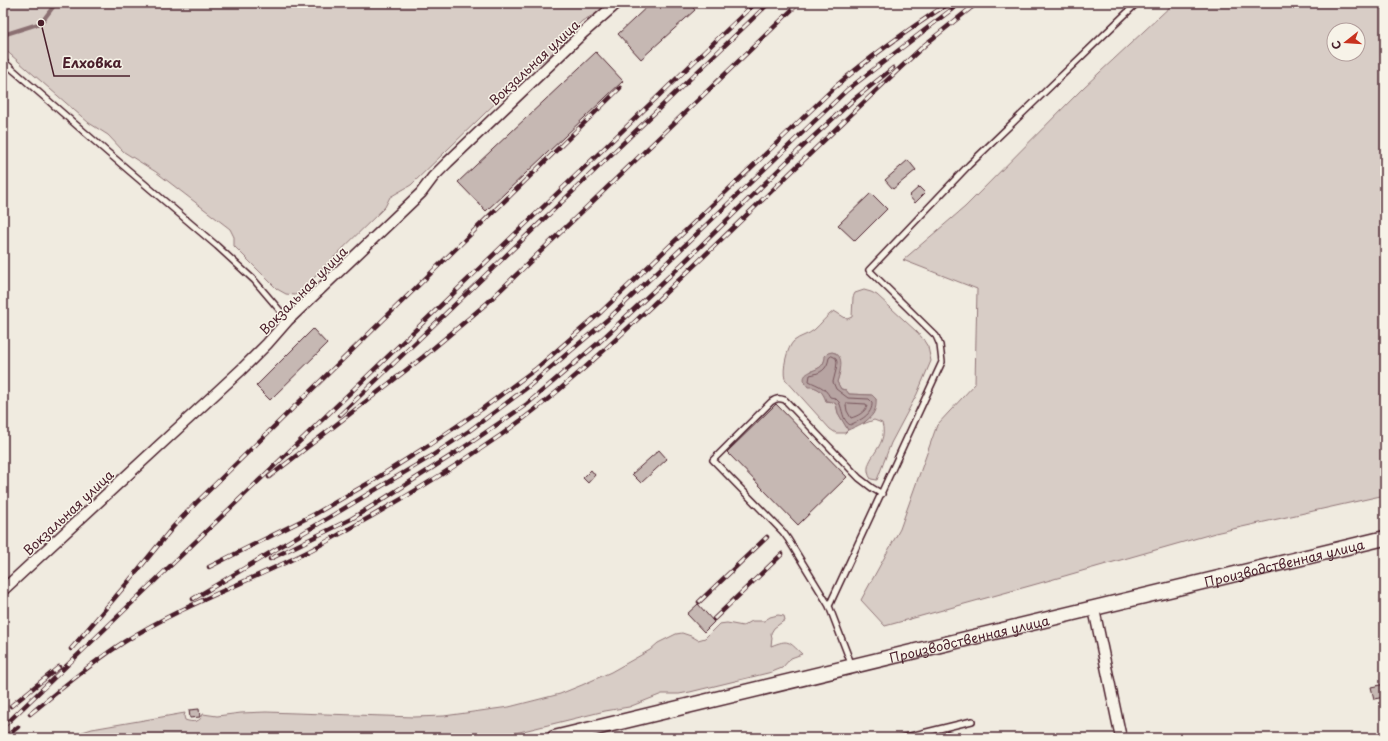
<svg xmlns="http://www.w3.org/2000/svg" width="1388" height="741" viewBox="0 0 1388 741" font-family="'Playpen Sans',sans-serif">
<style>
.green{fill:#d8cdc6;stroke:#917678;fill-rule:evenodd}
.water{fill:#b7a4a2;stroke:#8b6f72}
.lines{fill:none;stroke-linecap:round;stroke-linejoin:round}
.shore{stroke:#76545b;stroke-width:1}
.stream{stroke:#8b6f72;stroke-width:4}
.building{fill:#c6b8b3;stroke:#4a1f2b}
.lane-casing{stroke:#4a1f2b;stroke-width:8}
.street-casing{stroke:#4a1f2b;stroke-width:13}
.secondary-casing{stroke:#4a1f2b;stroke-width:17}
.lane{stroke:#f7f3e8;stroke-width:5}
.street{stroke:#f7f3e8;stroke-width:10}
.secondary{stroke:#f7f3e8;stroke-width:14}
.rail-casing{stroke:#4a1f2b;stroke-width:4.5}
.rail{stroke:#f7f3e8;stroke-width:3;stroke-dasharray:9;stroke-linecap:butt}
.labels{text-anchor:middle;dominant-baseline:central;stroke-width:3;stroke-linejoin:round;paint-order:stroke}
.street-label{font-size:13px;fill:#4a1f2b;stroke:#f7f3e8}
.leader{fill:none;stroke:#4a1f2b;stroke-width:1.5}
.callout-dot{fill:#4a1f2b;stroke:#f7f3e8;stroke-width:1.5}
.callout-label{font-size:14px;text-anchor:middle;font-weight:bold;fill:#4a1f2b;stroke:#f7f3e8;stroke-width:3;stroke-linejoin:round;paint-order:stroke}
</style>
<rect width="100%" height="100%" fill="#f0ebe0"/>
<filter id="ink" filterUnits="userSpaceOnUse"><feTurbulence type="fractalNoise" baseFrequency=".025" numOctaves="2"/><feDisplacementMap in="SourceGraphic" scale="8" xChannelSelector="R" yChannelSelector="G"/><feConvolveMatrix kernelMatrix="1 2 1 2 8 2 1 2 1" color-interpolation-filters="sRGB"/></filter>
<g filter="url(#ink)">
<path class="green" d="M3,3H609L599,12L582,21L571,32L563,43L548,57L522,75L515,84L411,185L390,197L385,207L326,265L302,291L295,295L286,294L277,289L234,246V237L230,229L156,172L124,152L108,135L89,123L3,48Z
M1174,3H1385V495L1215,533L1033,585L885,626L861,600L900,529L937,425L975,384L977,289L903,260L965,207L1084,87ZM1334,30H1358V54H1334Z
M864,290L871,292L877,295L917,332L923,339L928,347L931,361L917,394L891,443L877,480L871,479C858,459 890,449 882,423L874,420L863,424L873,414L876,399L871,395L849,394L846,390L841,389L837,382L840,371L836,353C825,350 826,359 822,366L815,370L811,371V386C820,389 824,393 826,401L833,402L836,404L838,413L848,430L845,433H836L830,429L785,379C782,370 787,347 794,341C800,336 808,335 814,330C821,324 826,316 834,311L847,319L852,317L853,297L855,293Z
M778,615L784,616L785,620L774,628L771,633L772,638L771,646C789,639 788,641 802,654L791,658L782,668L772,672L690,692L679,694H662L629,707L605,711L495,738H63L92,729L185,713L184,716L185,720C193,723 201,722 203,714L217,716L241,713L266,712L414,717L444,716L509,707L560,694L582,685L611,672L650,650L658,643L676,634L682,633L691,636L698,640L705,638L719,624L727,623L743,626L752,621H764L770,617Z"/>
<path class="water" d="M832,352C846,355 840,372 837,382L841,389L846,390L849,394L872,395L876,399C878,418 862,424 848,430L838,413L836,404L833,402L826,401C823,392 818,386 808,387C795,371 818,372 822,365C824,363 825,359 825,356L828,353Z"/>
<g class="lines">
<path class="shore" d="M832,356L836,358L837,362L836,370L833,382L836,389L848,398L869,399L872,402C873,415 860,420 850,425C842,420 843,410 839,402L835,398L830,397C824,386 818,386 809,381L810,375C821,373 827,370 829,358Z
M848,403L866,404L867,406C865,412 858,416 851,418L847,411L846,405Z"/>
<path class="stream" d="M3,35L41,23L56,3"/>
</g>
<path class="building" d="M651,3H689L695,10L641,59L618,34Z
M596,52L623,81L486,211L458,182Z
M908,160L916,170L893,189L885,180Z
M919,187L925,193L915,203L909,196Z
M871,193L887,209L855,241L838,225Z
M313,329L327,344L270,400L256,386Z
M776,404L847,477L798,525L727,452Z
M659,450L667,459L641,483L632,474Z
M591,470L595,475L588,483L583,478Z
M698,604L714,622L704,632L687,614Z
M1385,684V697L1374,699L1371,687Z
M199,709L200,717L190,718L189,710Z"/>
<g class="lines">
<g class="lane-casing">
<path id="lane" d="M3,61L106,151L217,246L254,280L288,320
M829,606L942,362L940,345L936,336L869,270L969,165L1137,3
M852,666L829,606L788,539L783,532L713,460L771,402C777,398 779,398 785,400L859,478L872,488L882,494
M902,738L972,721"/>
</g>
<g class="street-casing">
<path id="street" d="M3,590L241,370L267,344L288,320L421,193L433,177L448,162L584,32L617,3
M1094,609L1121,738"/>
</g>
<g class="secondary-casing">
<g id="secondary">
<path id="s1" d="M554,738L1385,538"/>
</g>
</g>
<use href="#lane" class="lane"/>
<use href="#street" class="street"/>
<use href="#secondary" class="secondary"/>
<g class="rail-casing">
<path id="rail" d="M922,47L977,3
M340,415L769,3
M269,477L423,357L486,304L799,3
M270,559L351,519L385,498L460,450L527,404L597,344L677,269L799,150L853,100L893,68
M209,567L315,514L374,480L429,445L482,409L537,368L601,312L835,87C871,56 909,29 949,3
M193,599L430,457L469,431L528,387L607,320L847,90L960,3
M699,602L767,537
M714,619L782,554
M71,649L129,581L173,527L196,503L620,88
M11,706L59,667
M30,714C61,689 91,663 124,642C179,607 240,585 297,557C314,549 331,539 347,530C400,501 452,469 501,435C559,394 609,346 660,298C749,214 836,127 927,43
M3,727L755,3
M4,738L18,727"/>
</g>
<use href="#rail" class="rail"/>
</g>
</g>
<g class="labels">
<g class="street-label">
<text transform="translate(534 62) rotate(-43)">Вокзальная улица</text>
<text transform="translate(303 290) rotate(-45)">Вокзальная улица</text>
<text transform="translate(68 512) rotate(-43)">Вокзальная улица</text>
<text stroke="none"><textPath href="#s1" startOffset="751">Производственная улица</textPath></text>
<text stroke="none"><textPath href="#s1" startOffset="427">Производственная улица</textPath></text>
</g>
</g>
<path class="leader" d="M41 23L54 76H130"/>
<circle class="callout-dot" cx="41" cy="23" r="4"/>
<g class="callout-label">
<text x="92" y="68">Елховка</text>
</g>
<rect width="1388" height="741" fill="none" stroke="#f7f3e8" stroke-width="16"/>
<rect x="8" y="8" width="1372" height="725" fill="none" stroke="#4a1f2b" stroke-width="1.5" filter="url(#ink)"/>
<g transform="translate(1346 42) rotate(253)"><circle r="19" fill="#f7f3e8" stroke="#b29e9c"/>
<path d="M0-3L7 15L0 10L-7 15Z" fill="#c8321e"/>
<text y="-6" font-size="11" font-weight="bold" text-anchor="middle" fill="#4a1f2b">С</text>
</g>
</svg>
